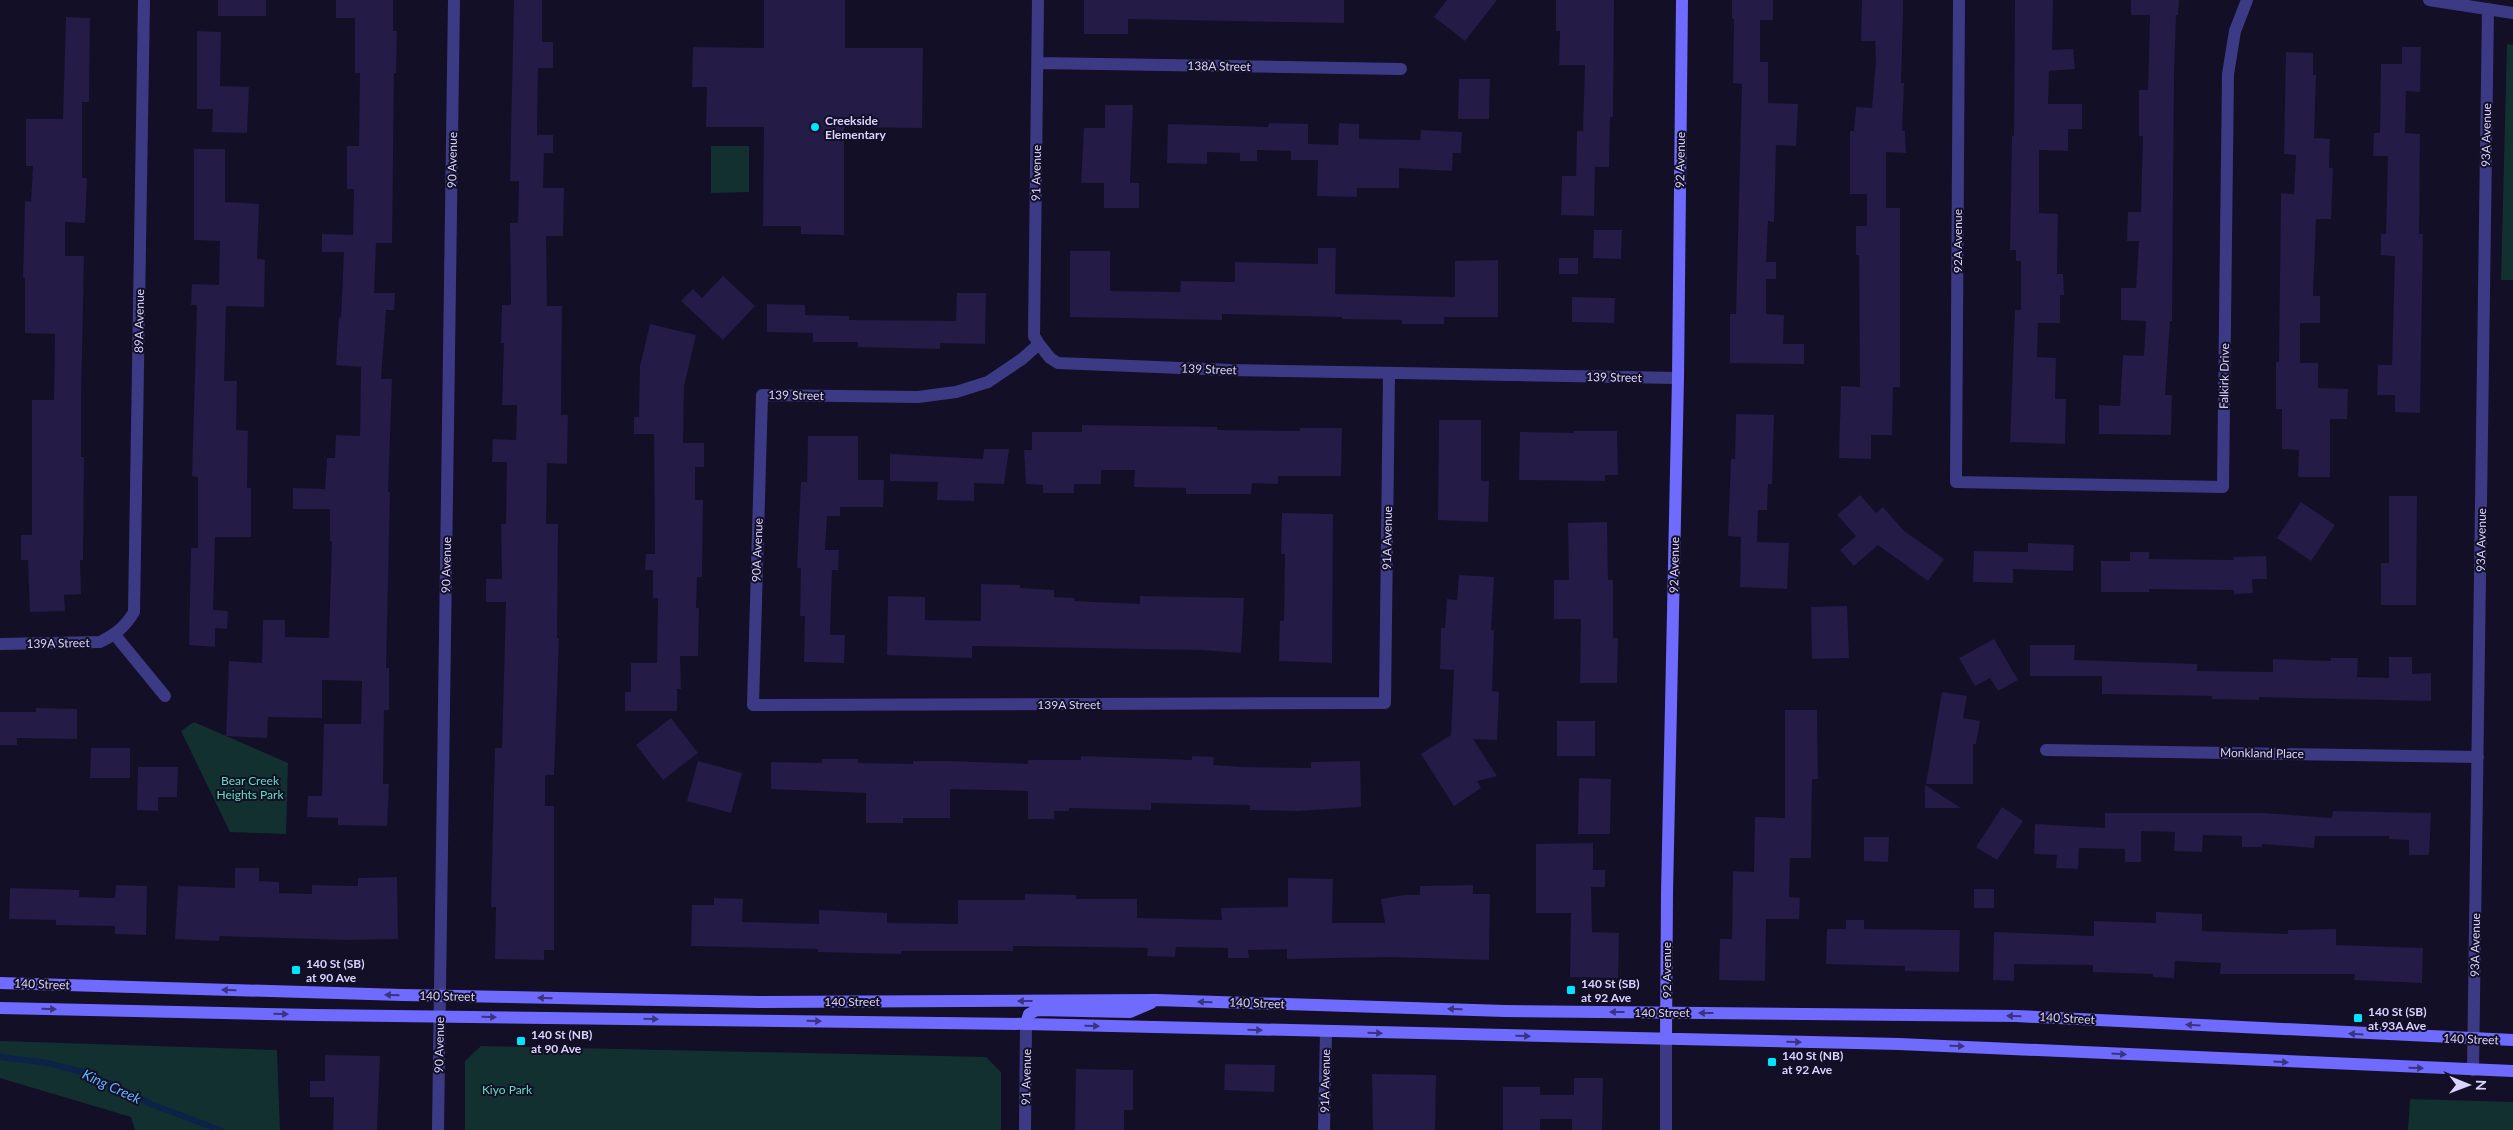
<svg xmlns="http://www.w3.org/2000/svg" width="2513" height="1130" viewBox="0 0 2513 1130" font-family="Lato,sans-serif">
<style>
.green{fill:#12302f}
.lines{fill:none;stroke-linecap:round;stroke-linejoin:round}
.stream{stroke:#0c2248;stroke-width:6}
.building{fill:#241b47}
.minor{stroke:#3d3a85;stroke-width:12}
.secondary{stroke:#6f6bff;stroke-width:12}
.oneway{fill:#38347d}
.poi-dot{fill:#00e5ff;stroke:#130f26;stroke-width:2}
.labels{text-anchor:middle;dominant-baseline:central;stroke-width:4;stroke-linejoin:round;paint-order:stroke}
.street-label{font-size:12px;fill:#d9d4ff;stroke:#130f26}
.poi-label{font-size:12px;font-weight:bold;fill:#d9d4ff;stroke:#130f26;text-anchor:start}
.park-label{font-size:12px;fill:#5fe0c0;stroke:#130f26}
.water-label{font-size:14px;font-style:italic;fill:#62b6ff;stroke:#130f26}
</style>
<rect width="100%" height="100%" fill="#130f26"/>
<path class="green" d="M2507,44L2513,45V280H2501Z
M711,146H749V192L711,193Z
M194,722L288,763L286,834L230,832L181,731Z
M0,1041L277,1050L280,1130H135L131,1117L0,1078Z
M481,1046L986,1057L1001,1072V1130H465V1061Z
M2410,1099L2513,1102V1130H2408Z"/>
<g class="lines">
<path class="stream" d="M0,1057L48,1063L90,1074L151,1104L220,1130"/>
</g>
<path class="building" d="M218,0H266V16H218Z
M336,0H393V31H397L396,73H394L392,243H376L374,293H395L394,310H386L381,379H392L388,492H390L386,668H389V710H384L383,784H389L387,826L338,825V818L307,817L308,796H322L324,724H361L362,681L322,680V718L268,717L267,738L226,736L229,661L262,663L263,620H285V637L329,638L332,541H330V509H293V488L325,489L327,458H335L336,435L360,436L361,367L336,365L339,317L341,318L344,252H322V234L353,235L354,189H347V146H359L360,73H355V18H336Z
M514,0H542V42H553V68H538L537,135H553V153H544L543,188H564L563,236H546L547,306H562L561,415H568L567,464L547,463L546,524H558L557,638H559L554,775H545V806H554V950H544V960L495,959L496,907H491L495,748H502L506,602H486V579H502L501,524H506L507,462H492L493,439L516,440L517,405H502L504,343H501L502,305H511L510,223H518L519,181H510Z
M764,0H845V48H923L922,128L844,127V235L801,234V226H763L764,127H706L707,87H692L693,47L764,48Z
M1084,0H1344V23L1128,19V34H1084Z
M1447,0H1497L1465,41L1434,17Z
M1556,0H1614L1613,117H1610L1609,167H1595L1594,216L1561,215L1562,176H1576L1577,131H1583L1585,65H1559L1560,31H1556Z
M1732,0H1773V20H1760V62H1768V103L1798,104L1796,146L1776,145L1774,222L1768,221L1766,262H1776V279H1766V314L1784,315L1783,344H1804V364L1730,363V314H1736L1742,84L1733,83L1734,19H1732Z
M1862,0H1903V16L1901,83H1904L1902,131H1905L1906,153L1886,152V208H1900V387H1893L1892,435H1871V459L1839,458L1841,386L1860,387L1859,255H1856V226H1867V194H1850V131H1854L1856,107L1872,108L1876,60L1875,41H1861Z
M2015,0H2053L2052,50L2073,49L2075,69L2049,71L2048,104H2082V129H2068V151L2039,150V213L2058,214L2057,274H2063L2064,295H2060V323H2038L2037,357L2056,358L2055,399H2066L2065,444L2010,442L2015,310H2021V261H2016V250H2010L2012,136H2014Z
M2131,0H2179L2178,15H2176L2174,75L2172,321H2170L2165,395H2172L2171,435L2099,434V405L2120,406L2123,355L2144,356L2146,321L2121,320V288H2136L2139,241H2127L2128,212H2141L2143,136H2139V90H2148L2150,15H2131Z
M66,17L90,18L89,102H82V178H87L85,223L65,222V256H84L81,401V457H84L83,560H80L81,594L64,595L65,611L30,612L28,560H21V535H32V400H54L55,334L25,333V278H23L25,201L31,202L33,166H26V119H63Z
M197,31L221,32L220,86L249,87L247,133L212,132L213,109H197Z
M2402,47H2421L2420,92L2406,91L2405,133L2420,134L2419,234H2423L2420,413L2395,412V395H2377L2378,365H2392L2395,256L2381,255V234H2386L2388,156H2373L2374,133H2380L2381,64H2402Z
M2286,52L2313,53V75H2316L2314,138L2330,139L2329,168H2333L2331,219H2316L2313,296H2320V323H2300V363H2318V388L2348,389L2347,419H2330V477H2298L2299,450L2282,449V409H2276V362H2279L2281,193L2294,194L2296,155L2284,154Z
M1459,79H1490L1489,119H1458Z
M1105,105H1133L1130,183H1139V208H1104V183H1081L1084,128H1105Z
M1269,123L1308,124V144L1338,145L1339,123L1359,124V139L1420,140L1421,130L1462,132L1461,153H1453L1452,171L1399,168V188H1357V197L1317,196L1318,160H1291V151L1257,150V161H1240V153L1207,152V164L1167,163L1168,124L1268,127Z
M194,149H225V202L259,204L257,259L265,260L264,307L226,306L224,381H237L236,430L248,431L247,488H251V537H215L213,610L228,611L227,629L215,628V647L189,645L191,548H198V477L192,476L197,305H191L192,284L219,285L220,241L194,240Z
M1594,230H1622L1621,259L1593,258Z
M1318,248H1336L1335,294L1455,297V261L1498,260V317H1444V324H1402V320L1342,319V317L1222,314V320L1070,317V251H1110V291L1180,292L1181,281L1235,282V262L1318,264Z
M1559,258H1578V274H1559Z
M723,276L755,306L723,340L681,301L693,289L702,298Z
M957,293H986L985,344L940,343V349L858,347V342H813V333L767,332V304L805,305V315L849,316V320L956,321Z
M1572,297L1615,298L1614,323L1572,322Z
M650,324L696,335L684,386L683,443H704V467H695V500H703L702,577H697L696,608H699L698,656H680L681,689H677V711H625V692H631V663H657L658,598H653V570H645L646,554H655L654,434H634V417H639L640,366Z
M1736,414L1774,415L1772,484H1768L1767,510H1758L1757,542L1789,543L1787,589L1740,587L1741,537L1728,536L1731,459H1735Z
M1439,420H1481V481H1489L1488,522L1438,520Z
M1082,425L1217,427V430L1300,431V428H1342L1341,476H1278V484L1252,483L1251,494H1186V488L1134,487L1135,470H1101V484H1074V493H1043V485L1026,484L1024,450H1032V432H1082Z
M1574,431H1617L1618,475H1605V481L1519,480L1520,432L1574,433Z
M808,436H858V480H884L883,507H840V516H827L825,550H839L838,570H832L830,635H845L844,663L804,662L805,616H800L801,568H797L801,482H807Z
M984,449H1009L1004,484L974,483V501L937,500L938,482L890,481V454L983,459Z
M1860,495L1876,513L1883,507L1904,531L1944,559L1928,581L1878,545L1854,566L1840,550L1856,536L1837,515Z
M2389,496H2417L2416,605H2381V563H2389Z
M2301,502L2335,525L2311,561L2277,538Z
M1282,513L1333,514L1332,663L1279,661L1280,621H1284L1285,554H1281Z
M1607,522L1608,580H1613V638H1618L1617,683H1580L1581,619H1554V580H1569L1568,523Z
M2028,543L2074,545L2073,571L2013,569V583L1973,582L1974,551L2028,552Z
M2130,552H2149V559L2234,560L2233,557L2266,556L2267,579H2252L2253,593L2234,594V590L2149,589V592H2101V561H2130Z
M1459,575L1494,577L1491,630H1494L1492,691L1499,692L1497,740L1473,739L1497,776L1477,781L1481,788L1454,806L1421,754L1451,735L1454,670L1440,669L1441,628H1445L1447,599L1457,600Z
M981,584L1020,585V588L1054,590V597L1075,598L1074,601L1140,604V596L1244,598L1241,653L1201,650L972,646V658L887,655L888,596L925,597V620L981,621Z
M1847,606L1849,658L1812,659L1811,607Z
M1994,639L2018,680L1998,691L1990,678L1975,686L1959,658Z
M2030,645H2075L2074,660L2197,664V671L2273,672V659L2331,661V658H2358L2357,677L2389,678V657H2412V674L2431,673V701L2259,697V700L2212,699V696L2102,694V676H2030Z
M1942,692L1967,696L1963,718L1980,721L1976,744H1973V784H1926Z
M36,708L77,709V739L17,738V745H0V712H36Z
M1785,710H1817L1818,779H1812L1811,858H1790L1789,897L1800,898L1799,919H1766L1765,981L1719,980L1720,939H1732L1733,871L1754,872L1755,817L1785,818Z
M671,718L698,753L663,780L636,745Z
M1557,721H1595V756H1557Z
M91,748H130V778H90Z
M1081,756L1192,760V756L1214,757L1213,765L1241,767L1311,768V762L1360,761L1361,807L1298,811L1250,810V805L1151,803V810L1069,808V811H1054V819H1028V791L950,789V818H903V823H866V793L771,789V762L822,763V759H858V763L913,764V761H950L1028,764V760H1081Z
M698,761L742,773L731,813L687,801Z
M138,767H178L177,797H158V811L137,810Z
M1579,778L1611,779L1610,834H1578Z
M1925,785L1961,808H1925Z
M2002,807L2023,821L1997,860L1976,847Z
M2333,811L2431,813L2429,855H2409V840L2389,839V836H2315L2314,848L2262,844V847H2242V836L2203,835L2202,852L2174,851L2175,832L2141,831V862H2125V849L2079,848L2078,869L2056,868L2057,855L2034,854L2035,824L2105,828V813H2263L2332,818Z
M1864,837H1889L1888,862L1864,861Z
M1593,843V870H1605V887H1591L1592,932L1619,933L1618,978L1570,977L1571,913H1536V844Z
M235,868H259V881L279,882V893L312,894V885L358,886V878L397,877L398,939L346,940L220,936L219,941L175,939L178,886L235,888Z
M1288,878L1333,879L1332,923H1385L1381,899L1404,895H1420V886L1473,885V894H1490L1489,960L1389,957L1287,959V949L1248,950L1249,958H1228V948L1176,947L1175,957L1147,956L1148,948L1096,947L1013,946V951H901V954L818,952V949L691,946L692,905H714V898L743,899L742,922L819,924V910L887,913V923L958,924V900H1025V894L1076,895V899H1137V918L1222,920L1221,908L1288,907Z
M116,885L147,886L146,935L115,934V926L56,925V920L9,919L10,888L79,890V897L115,898Z
M1974,889H1994V908H1974Z
M2156,912L2202,914V931L2288,934V930L2336,929V945L2423,948L2422,983L2354,980L2355,974H2220L2221,963L2175,961L2174,978L2153,977V974L2093,972V965L2014,964V981L1993,980L1994,932L2094,936V921L2156,923Z
M1846,920H1864V929L1960,930L1959,972L1905,971V966L1826,964L1827,929H1846Z
M325,1055L380,1056L377,1130H333L334,1097H310V1081H325Z
M1225,1064L1275,1065L1274,1092L1224,1090Z
M1076,1069L1133,1070V1110H1124V1130H1075Z
M1372,1074L1436,1075L1435,1130H1373Z
M1574,1078H1603L1602,1130H1572V1119H1540V1130H1503V1087H1540V1095H1574Z"/>
<g class="lines">
<path class="minor" d="M1038,0L1034,336L1039,344
M1959,0L1956,482L2223,487L2228,74L2235,31L2247,0
M2429,0L2513,13
M1038,63L1401,69
M1389,374L1385,703L753,705L762,395L918,397L956,392L988,382L1022,359L1039,344L1050,358L1058,363L1230,370L1678,378
M115,635L165,696
M0,644L100,642C116,634 125,627 134,612L144,0
M2046,750L2478,757
M2473,1070L2488,9
M438,1130L454,0
M1025,1130L1026,1024
M1324,1130L1326,1032
M1666,1130V1039"/>
<path class="secondary" d="M0,983L402,995L758,1002L1156,1000L1505,1011L2016,1016L2513,1040
M0,1008L315,1015L1026,1024L1899,1044L2513,1071
M1026,1024L1029,1014L1037,1010L1130,1012L1151,1003
M1666,1039L1667,893L1678,378L1682,0"/>
</g>
<defs><path id="oneway-solid" d="M-6-.8H1V-3.2L6.5 0L1 3.2V.8H-6Z" transform="scale(1.25)"/></defs>
<g class="oneway">
<use href="#oneway-solid" transform="translate(229 990) rotate(-178)"/>
<use href="#oneway-solid" transform="translate(392 995) rotate(-178)"/>
<use href="#oneway-solid" transform="translate(545 998) rotate(-179)"/>
<use href="#oneway-solid" transform="translate(1025 1001) rotate(180)"/>
<use href="#oneway-solid" transform="translate(1205 1002) rotate(-178)"/>
<use href="#oneway-solid" transform="translate(49 1009) rotate(1)"/>
<use href="#oneway-solid" transform="translate(1455 1009) rotate(-178)"/>
<use href="#oneway-solid" transform="translate(1617 1012) rotate(-180)"/>
<use href="#oneway-solid" transform="translate(1706 1013) rotate(-180)"/>
<use href="#oneway-solid" transform="translate(281 1014) rotate(1)"/>
<use href="#oneway-solid" transform="translate(2014 1016) rotate(-179)"/>
<use href="#oneway-solid" transform="translate(489 1017) rotate(1)"/>
<use href="#oneway-solid" transform="translate(651 1019) rotate(1)"/>
<use href="#oneway-solid" transform="translate(814 1021) rotate(1)"/>
<use href="#oneway-solid" transform="translate(2193 1025) rotate(-177)"/>
<use href="#oneway-solid" transform="translate(1092 1026) rotate(2)"/>
<use href="#oneway-solid" transform="translate(1255 1030) rotate(1)"/>
<use href="#oneway-solid" transform="translate(1375 1033) rotate(1)"/>
<use href="#oneway-solid" transform="translate(2356 1034) rotate(-177)"/>
<use href="#oneway-solid" transform="translate(1523 1036) rotate(1)"/>
<use href="#oneway-solid" transform="translate(1794 1042) rotate(1)"/>
<use href="#oneway-solid" transform="translate(1957 1046) rotate(2)"/>
<use href="#oneway-solid" transform="translate(2119 1054) rotate(3)"/>
<use href="#oneway-solid" transform="translate(2281 1062) rotate(3)"/>
<use href="#oneway-solid" transform="translate(2416 1068) rotate(2)"/>
</g>
<g class="poi-dot">
<circle cx="815" cy="127" r="5"/>
<rect x="291" y="965" width="10" height="10" rx="2.5"/>
<rect x="1566" y="985" width="10" height="10" rx="2.5"/>
<rect x="2353" y="1013" width="10" height="10" rx="2.5"/>
<rect x="516" y="1036" width="10" height="10" rx="2.5"/>
<rect x="1767" y="1057" width="10" height="10" rx="2.5"/>
</g>
<g class="labels">
<g class="street-label">
<text transform="translate(1219 66) rotate(1)">138A Street</text>
<text transform="translate(2486 135) rotate(-89)">93A Avenue</text>
<text transform="translate(452 160) rotate(-89)">90 Avenue</text>
<text transform="translate(1680 160) rotate(-89)">92 Avenue</text>
<text transform="translate(1036 173) rotate(-89)">91 Avenue</text>
<text transform="translate(1957 241) rotate(-90)">92A Avenue</text>
<text transform="translate(139 321) rotate(-89)">89A Avenue</text>
<text transform="translate(1209 369) rotate(2)">139 Street</text>
<text transform="translate(2224 376) rotate(-89)">Falkirk Drive</text>
<text transform="translate(1614 377) rotate(1)">139 Street</text>
<text transform="translate(796 395) rotate(1)">139 Street</text>
<text transform="translate(1387 538) rotate(-89)">91A Avenue</text>
<text transform="translate(2481 540) rotate(-89)">93A Avenue</text>
<text transform="translate(757 550) rotate(-88)">90A Avenue</text>
<text transform="translate(446 565) rotate(-89)">90 Avenue</text>
<text transform="translate(1674 565) rotate(-89)">92 Avenue</text>
<text transform="translate(58 643) rotate(-1)">139A Street</text>
<text x="1069" y="704">139A Street</text>
<text transform="translate(2262 753) rotate(1)">Monkland Place</text>
<text transform="translate(2475 945) rotate(-89)">93A Avenue</text>
<text transform="translate(1666 970) rotate(-90)">92 Avenue</text>
<text transform="translate(42 984) rotate(2)">140 Street</text>
<text transform="translate(447 996) rotate(1)">140 Street</text>
<text x="852" y="1001">140 Street</text>
<text transform="translate(1257 1003) rotate(2)">140 Street</text>
<text x="1662" y="1012">140 Street</text>
<text transform="translate(2067 1018) rotate(3)">140 Street</text>
<text transform="translate(2471 1039) rotate(2)">140 Street</text>
<text transform="translate(439 1045) rotate(-89)">90 Avenue</text>
<text transform="translate(1026 1077) rotate(-89)">91 Avenue</text>
<text transform="translate(1325 1081) rotate(-89)">91A Avenue</text>
</g>
<g class="poi-label">
<text x="825" y="120">Creekside<tspan x="825" dy="14">Elementary</tspan></text>
<text x="306" y="963">140 St (SB)<tspan x="306" dy="14">at 90 Ave</tspan></text>
<text x="1581" y="983">140 St (SB)<tspan x="1581" dy="14">at 92 Ave</tspan></text>
<text x="2368" y="1011">140 St (SB)<tspan x="2368" dy="14">at 93A Ave</tspan></text>
<text x="531" y="1034">140 St (NB)<tspan x="531" dy="14">at 90 Ave</tspan></text>
<text x="1782" y="1055">140 St (NB)<tspan x="1782" dy="14">at 92 Ave</tspan></text>
</g>
<g class="park-label">
<text x="250" y="780">Bear Creek<tspan x="250" dy="14">Heights Park</tspan></text>
<text x="507" y="1089">Kiyo Park</text>
</g>
<g class="water-label">
<text transform="translate(112 1086) rotate(25)">King Creek</text>
</g>
</g>
<g transform="translate(2468 1085) rotate(91)" stroke="#130f26" stroke-width="4" paint-order="stroke">
<path d="M0-4L9 19L0 12L-9 19Z" fill="#d9d4ff"/>
<text y="-8" font-size="14" font-weight="bold" text-anchor="middle" fill="#d9d4ff">N</text>
</g>
</svg>
